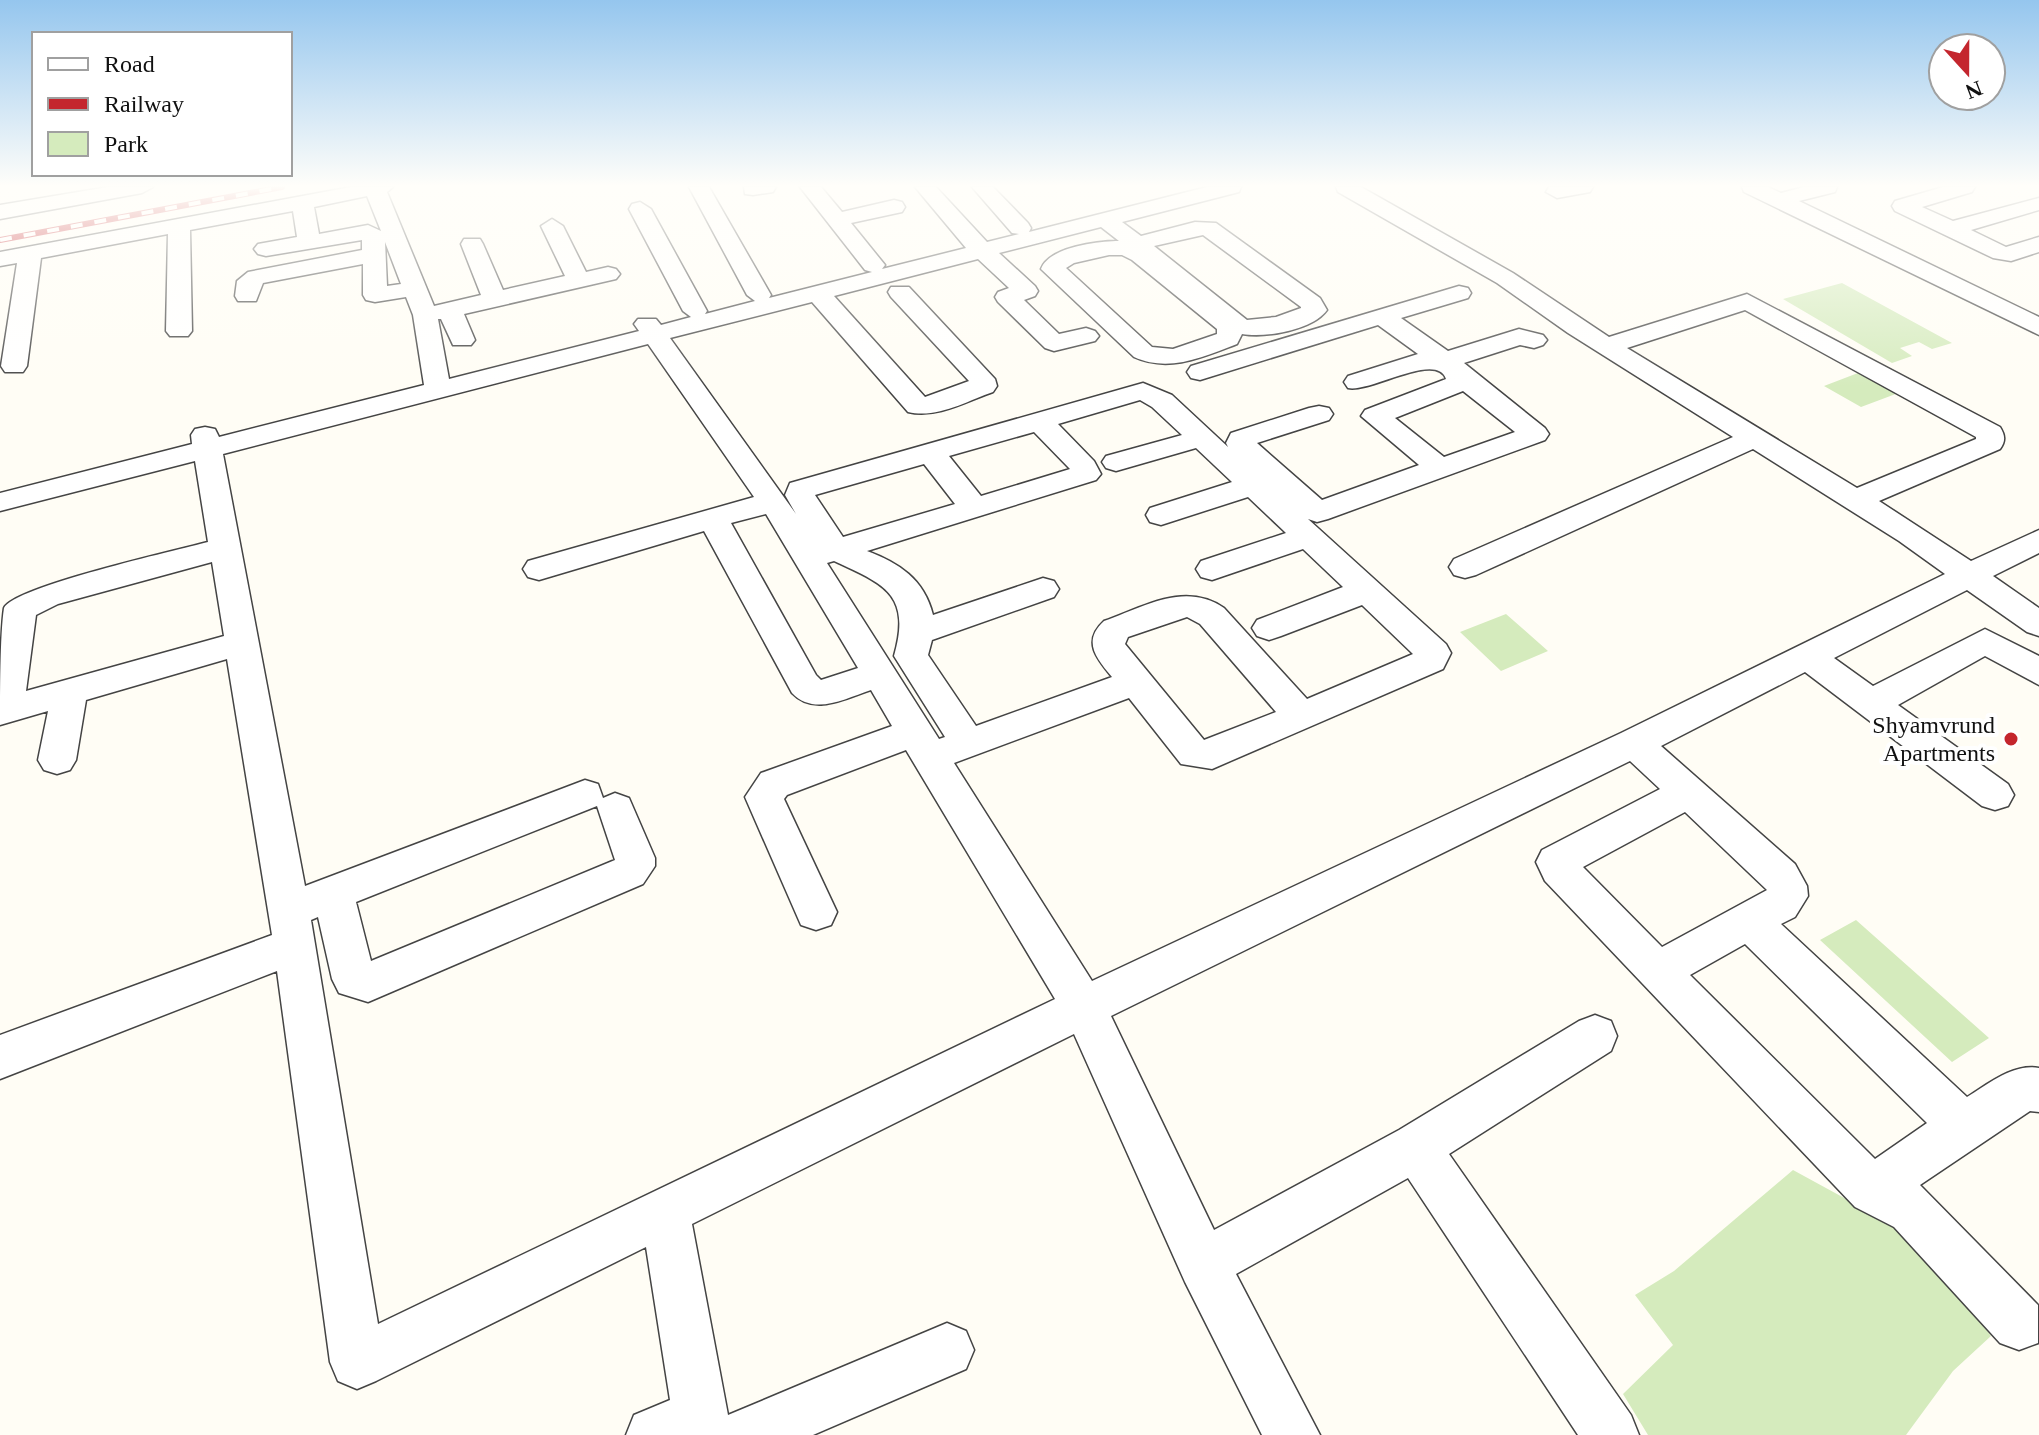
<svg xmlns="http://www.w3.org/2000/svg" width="2039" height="1435" viewBox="0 0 2039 1435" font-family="Georgia,serif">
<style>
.green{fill:#d5ebbd}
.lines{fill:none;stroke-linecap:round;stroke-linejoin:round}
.minor-casing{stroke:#444;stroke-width:3}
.minor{fill:#fff;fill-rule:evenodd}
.rail-casing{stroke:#c4262e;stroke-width:6}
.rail{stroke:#fff;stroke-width:4;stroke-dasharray:12;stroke-linecap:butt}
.poi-dot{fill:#c4262e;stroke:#fff;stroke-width:3}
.labels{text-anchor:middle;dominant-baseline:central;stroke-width:8;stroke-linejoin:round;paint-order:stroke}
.poi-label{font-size:24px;fill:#111;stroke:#fff;text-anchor:end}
</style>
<rect width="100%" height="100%" fill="#fffdf5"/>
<path class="green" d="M1842,283L1952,343L1932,349L1919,342L1900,348L1912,356L1892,363L1783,299Z
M1871,368L1909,389L1861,407L1824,386Z
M1506,614L1548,651L1501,671L1460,632Z
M1856,920L1989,1038L1952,1062L1820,940Z
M1793,1170L1890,1223L1965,1301L1991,1336L1953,1371L1906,1435H1648L1623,1394L1673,1345L1635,1295L1674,1271Z"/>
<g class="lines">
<g class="minor-casing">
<path id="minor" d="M108,187H153L142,193L0,219V205Z
M351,187H393L387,192L434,306L481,295L461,244L464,239H480L483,244L503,290L565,276L541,226L552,219L563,226L586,272L608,267L616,269L620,274L616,279L464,314L475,340L471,345H453L441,319H438L449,379L639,331L634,324L638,319H656L661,325L691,317L683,311L629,209L632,204L640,202L651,209L707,311L705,314L755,301L747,295L689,187H709L771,295L769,298L872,272L865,270L800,187H821L842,212L894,200L902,202L905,207L902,212L851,223L885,265L882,269L966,248L915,187H936L987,242L1019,234L1012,233L972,187H993L1028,223L1031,228L1029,232L1207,187H1241L1239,192L1122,222L1141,236L1195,222L1216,223L1320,298L1327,310C1313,330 1266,338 1242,334L1237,344C1203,357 1169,373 1134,357L1041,269C1049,247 1098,241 1119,241L1101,227L999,253L1035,286L1038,291L1035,296L1024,300L1059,334L1086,328L1095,331L1099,336L1095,341L1054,351L1045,348L998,302L995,297L998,292L1009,288L978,259L834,296L925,397L969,381L891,297L888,292L891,287H909L995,379L997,386L993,392C967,401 937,419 908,412L812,302L670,338L796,514L785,495L790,483L1143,383L1172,395L1228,447L1226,443L1231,433L1309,408L1319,406L1329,408L1333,414L1329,420L1257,443L1322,500L1419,465L1361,416L1365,410L1446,379C1437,351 1370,393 1348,388L1344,382L1348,376L1418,354L1378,325L1200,380L1191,378L1187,372L1191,366L1459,286L1468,288L1471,293L1468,298L1401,318L1448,351L1519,329L1543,335L1547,340L1543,345L1534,348L1520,345L1464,363L1545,428L1549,434L1545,440L1328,519L1317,522L1308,519L1446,644L1451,653L1443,669L1212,769L1181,764L1129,698L954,763L1092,981L1621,733L1945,574L1899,541L1753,449L1476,575L1465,578L1454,575L1449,567L1454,559L1733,437L1568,333L1497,283L1338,192L1336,187H1361L1513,273L1609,337L1747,294L2000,427C2005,435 2006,441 2000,449L1879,501L1971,561L2039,530V553L1993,576L2039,608V636L2027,632L1967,590L1834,658L1873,686L1985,629L2039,656V685L1985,656L1898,705L2008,784L2014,795L2008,806L1995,810L1982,806L1805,672L1661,746L1795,864L1807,886L1808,896L1795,917L1781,924L1967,1097C1988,1084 2014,1063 2039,1068V1112L2030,1111L1920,1185L2038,1305V1343L2019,1350L2000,1343L1894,1227L1855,1207L1545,881L1536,862L1542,850L1660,789L1630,761L1111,1016L1214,1230L1399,1130L1579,1021L1595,1015L1611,1021L1617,1036L1611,1051L1449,1154L1631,1415L1639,1435H1578L1408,1178L1236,1274L1320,1435H1262L1185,1282L1074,1034L692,1224L728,1415L947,1323L966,1331L974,1350L966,1369L813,1435H626L634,1415L670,1400L646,1247L376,1381L357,1389L338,1381L330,1362L277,971L0,1079V1035L272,935L227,659L86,700L76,760L70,770L57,774L44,770L38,760L48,711L0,725C0,696 0,634 4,608C13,587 178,550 208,542L195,461L0,511V493L192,444L191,435L195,429L205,427L215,429L219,437L424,385L413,315L406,297L375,302L366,300L363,295V264L263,283L256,301H238L235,296L237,281L248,272L362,250V240L266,256L258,254L254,249L258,244L297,237L293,211L190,230L192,331L188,336H170L166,331L168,234L41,258L27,366L23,372H5L1,366L17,263L0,266V252ZM367,196L381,231L368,225L319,234L314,207ZM1203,235L1301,307V308L1276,317L1247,320L1154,246ZM385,242L401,284L387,286ZM1109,255H1122L1132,260L1217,329V334L1173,349L1152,347L1066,268L1074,263ZM1745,310L1976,437V439L1857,488L1627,348ZM648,344L754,497L528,561L523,569L528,577L539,580L704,531L792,693C814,716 844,699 871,690L892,726L761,773L745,797L801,925L816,930L831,925L837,912L784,799L787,795L906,750L1055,999L378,1324L311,920L318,917L332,979L339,993L368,1002L643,884L655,866V858L629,798L615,793L603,798L598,784L585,780L305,886L223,454ZM1463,391L1515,432L1444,457L1395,418ZM1140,400L1152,407L1182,435L1106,456L1102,462L1106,468L1116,471L1196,448L1232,482L1150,508L1146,515L1150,522L1161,525L1248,497L1286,533L1201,561L1196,569L1201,577L1212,580L1303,549L1343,587L1257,620L1252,628L1257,636L1269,640L1281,636L1362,605L1413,654L1307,699L1224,608C1185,581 1144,607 1104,621C1082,641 1096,658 1112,677L976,726L928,655L932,640L1054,597L1059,589L1054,581L1043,578L933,615C924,579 899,563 867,551L1096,480L1101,474L1094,461L1058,424ZM1034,432L1070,469L981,496L949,456ZM924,464L955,504L843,537L815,495ZM766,514L858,668L821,680L816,675L731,523ZM834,561C883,584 912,593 894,656L945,737L939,739L827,563ZM212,562L224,636L26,691L36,615L58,604ZM1187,617L1200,624L1276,712L1204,740L1125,644L1128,637ZM597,806L615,860L371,961L356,902ZM1685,812L1767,890L1662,947L1583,867ZM1745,944L1927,1123L1875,1159L1690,975Z
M744,187H776L773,192L753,195L745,194Z
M1549,187H1593L1590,192L1557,198L1546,192Z
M1742,187H1768L1781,193L1804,187H1837L1835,192L1799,201L2039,317V335L1744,192Z
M1943,187H1975L1972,192L1922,207L1953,221L2039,198V210L1971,230L2006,247L2039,237V252L2011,261L1993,258L1895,211L1892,206L1895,201Z"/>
</g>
<use href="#minor" class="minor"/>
<g class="rail-casing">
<path id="rail" d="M0,240L282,187"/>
</g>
<use href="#rail" class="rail"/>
</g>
<linearGradient id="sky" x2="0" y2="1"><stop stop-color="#95c6ee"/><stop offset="0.48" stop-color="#fffefa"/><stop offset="1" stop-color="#fffefa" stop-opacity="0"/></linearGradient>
<rect width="2039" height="387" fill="url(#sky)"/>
<circle class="poi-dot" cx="2011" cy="739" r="8"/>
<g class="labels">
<g class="poi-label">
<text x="1995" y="725">Shyamvrund<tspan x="1995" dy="28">Apartments</tspan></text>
</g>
</g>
<rect x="32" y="32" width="260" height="144" fill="#ffffff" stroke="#a0a0a0" stroke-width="2"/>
<rect x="48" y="58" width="40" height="12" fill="#ffffff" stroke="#a0a0a0" stroke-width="2"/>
<text x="104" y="72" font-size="24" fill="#111111">Road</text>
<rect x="48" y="98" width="40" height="12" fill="#c4262e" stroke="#a0a0a0" stroke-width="2"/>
<text x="104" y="112" font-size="24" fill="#111111">Railway</text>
<rect x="48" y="132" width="40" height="24" fill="#d5ebbd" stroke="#a0a0a0" stroke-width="2"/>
<text x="104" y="152" font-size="24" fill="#111111">Park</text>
<g transform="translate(1967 72) rotate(159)"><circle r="38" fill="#ffffff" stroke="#a0a0a0" stroke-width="2"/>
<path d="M0-6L14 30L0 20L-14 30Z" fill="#c4262e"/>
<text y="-12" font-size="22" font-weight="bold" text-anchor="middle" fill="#111111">N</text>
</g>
</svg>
